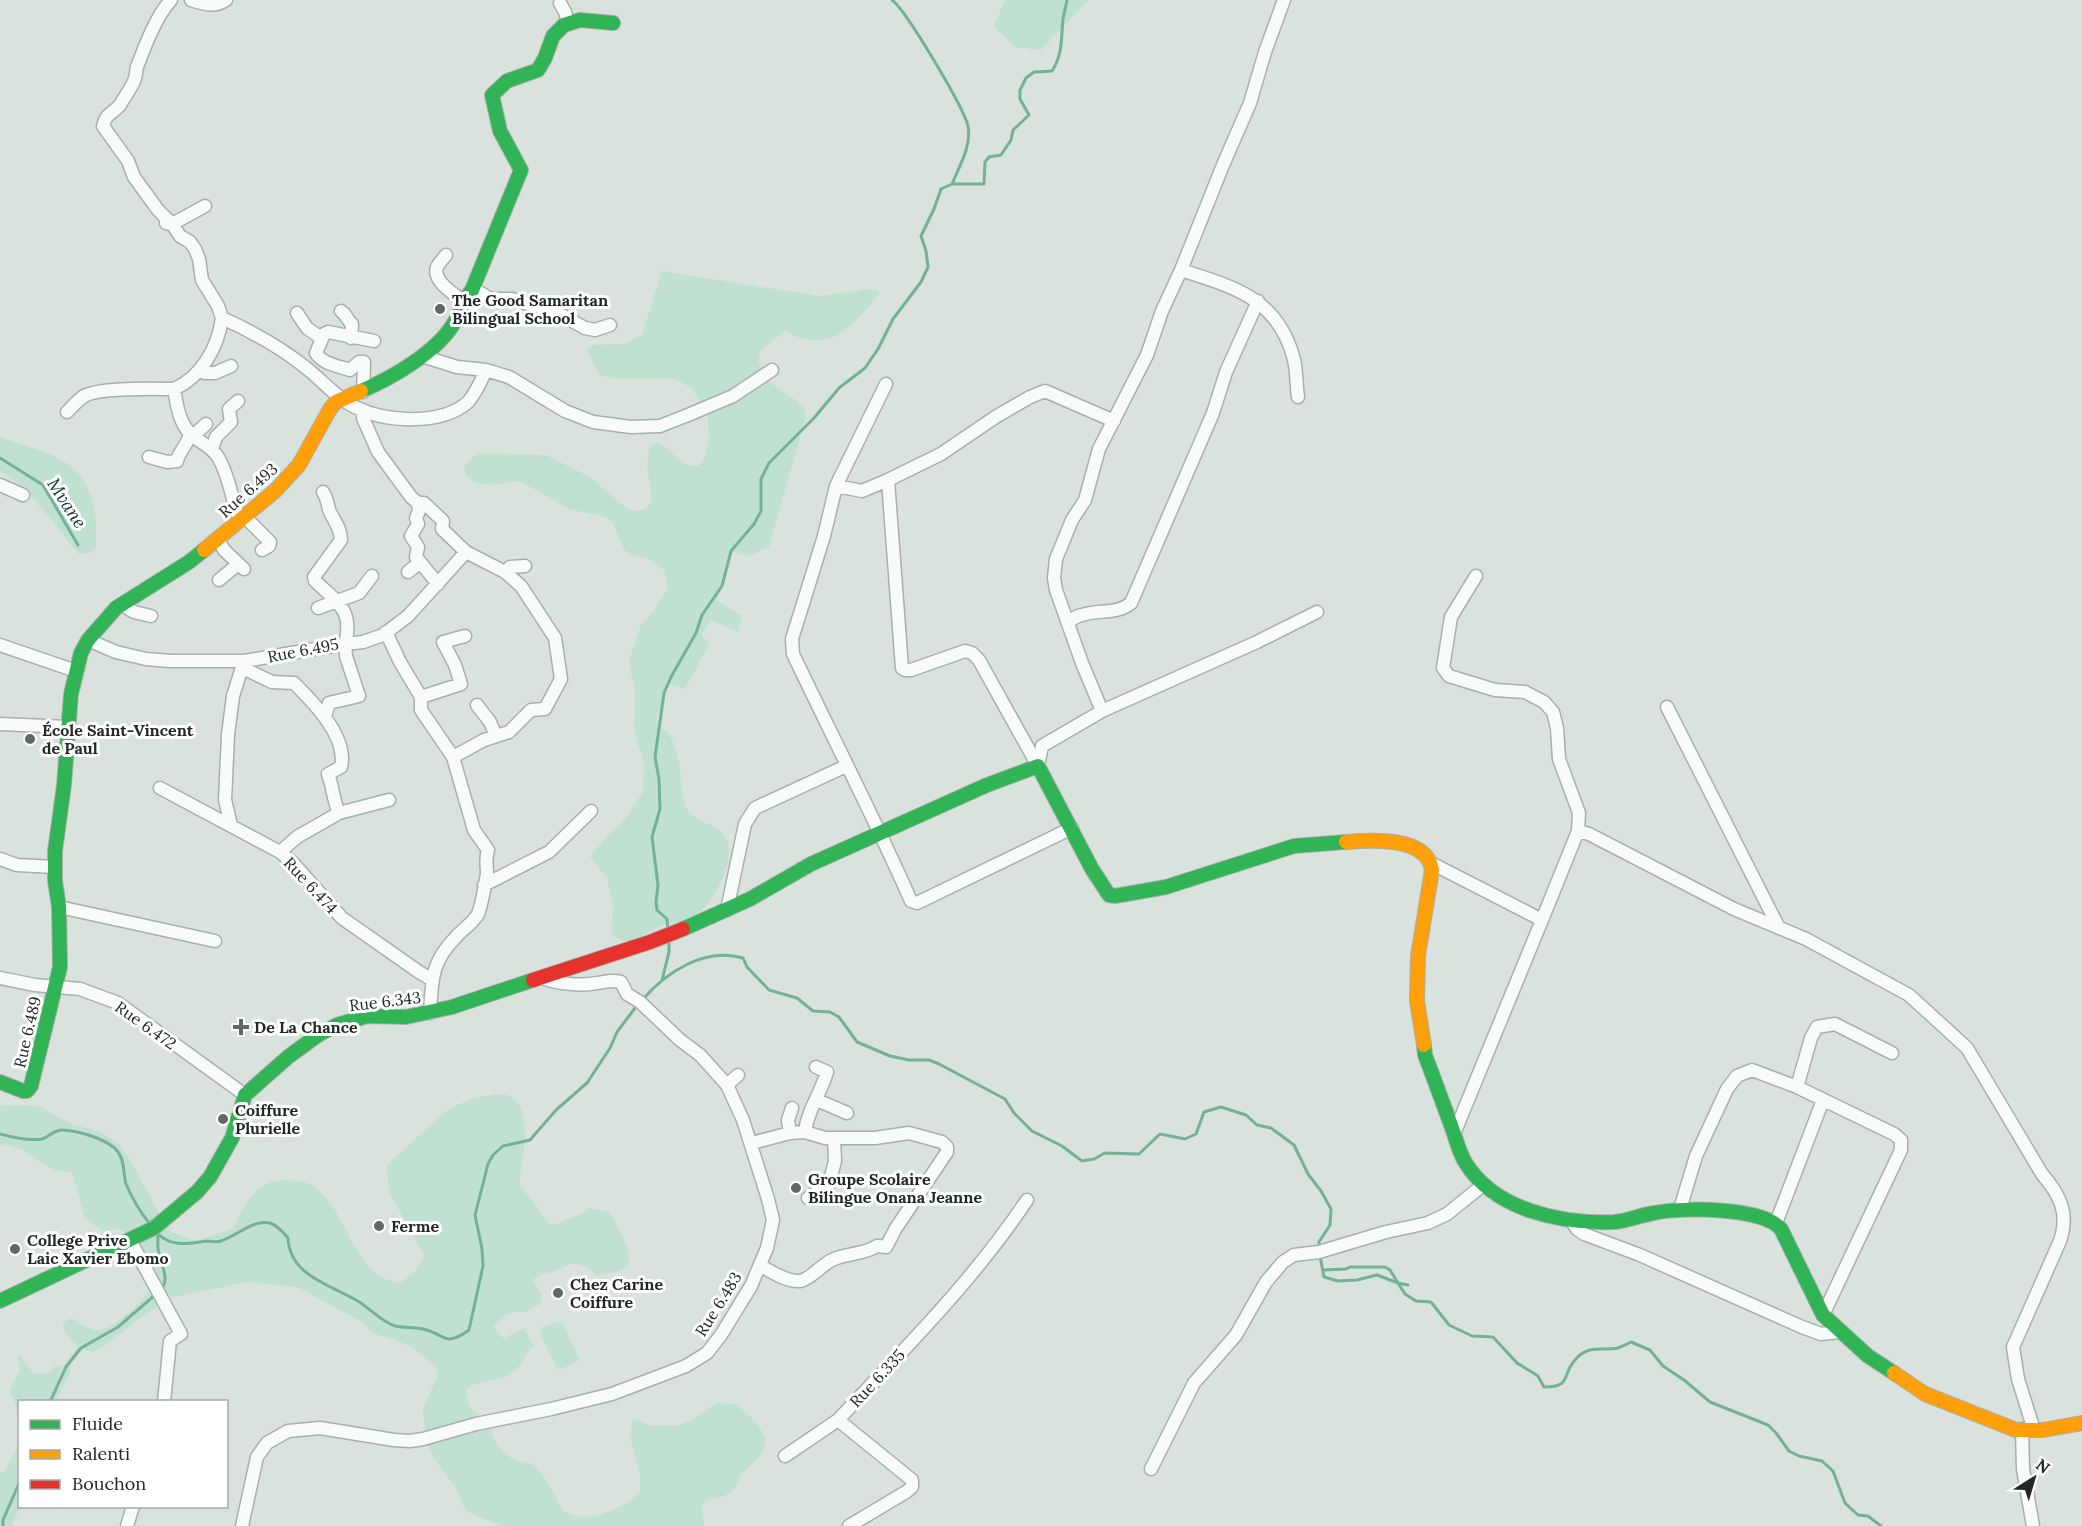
<svg xmlns="http://www.w3.org/2000/svg" width="2082" height="1526" viewBox="0 0 2082 1526" font-family="Lora,serif">
<style>
.green{fill:#c1e1d0}
.lines{fill:none;stroke-linecap:round;stroke-linejoin:round}
.stream{stroke:#74b296;stroke-width:3}
.street-casing{stroke:#a9b0ac;stroke-width:15}
.fast-casing{stroke:#a9b0ac;stroke-width:16}
.slow-casing{stroke:#a9b0ac;stroke-width:16}
.jam-casing{stroke:#a9b0ac;stroke-width:16}
.street{stroke:#f9fbfa;stroke-width:12}
.fast{stroke:#30b455;stroke-width:14}
.slow{stroke:#ff9f0a;stroke-width:14}
.jam{stroke:#e5322d;stroke-width:14}
.poi-dot{fill:#626965;stroke:#fff;stroke-width:2}
.labels{text-anchor:middle;dominant-baseline:central;stroke-width:6;stroke-linejoin:round;paint-order:stroke}
.poi-label{font-size:16px;font-weight:bold;fill:#222825;stroke:#fff;text-anchor:start}
.street-label{font-size:16px;fill:#222825;stroke:#fff}
.water-label{font-size:18px;font-style:italic;fill:#0d3423;stroke:#fff}
</style>
<rect width="100%" height="100%" fill="#d9e2dd"/>
<path class="green" d="M1005,0H1089L1040,50L1014,47L994,26Z
M662,271L819,296L870,289L881,291C856,323 829,358 785,331L761,350L758,361L765,379L797,401L805,410V419L769,547L749,556L733,552L717,601L742,616L738,632L711,620L701,635L710,643L685,689L667,684L657,718L658,728L668,731C672,741 677,751 679,762C681,776 681,793 686,807C691,821 712,822 722,833C742,853 712,908 691,919C682,924 669,922 660,926C642,933 627,951 611,933L613,905L607,878L590,857L608,835L622,823L643,792L644,764L634,730L635,691L629,661L641,625L654,611L668,587L664,570L649,559L630,555L624,549L613,523L605,517L569,509L520,481L493,485L474,482L466,476L464,466L478,453L546,455L590,477L626,508L635,511L644,510L652,503L647,464L650,445L659,442C675,452 678,467 699,466L705,457L709,438L707,411L691,388L676,379H618L599,375L586,349L593,345L625,344L642,335Z
M0,437C17,444 44,450 58,458C94,477 97,511 96,548L87,554H79C54,525 34,491 0,471Z
M504,1094C537,1103 522,1160 519,1184L551,1226L581,1214L589,1208L608,1212C616,1221 638,1259 625,1268C619,1273 605,1273 597,1275C576,1258 572,1263 549,1274L545,1272L532,1280L542,1295L540,1304L526,1312H514L506,1315L493,1327L504,1339L524,1328L534,1346C524,1353 522,1367 512,1373C498,1382 480,1379 466,1389C469,1404 469,1414 486,1416C493,1435 496,1452 516,1460C523,1463 531,1462 537,1468C549,1481 554,1497 564,1511C584,1526 623,1509 640,1493V1474L630,1436L633,1418L650,1426H677L695,1418L717,1403L736,1404C747,1414 771,1432 764,1449C760,1458 748,1467 742,1474C737,1480 738,1489 730,1493C710,1504 696,1494 705,1526H501L466,1511L456,1488L432,1456L426,1438L423,1409L437,1377L436,1367L411,1346L373,1333L360,1321L297,1287L247,1282L169,1298L134,1322L122,1333L94,1352L81,1349L70,1362V1373L55,1401L20,1402L19,1413L10,1390L20,1369L17,1356L20,1355L33,1373H49L56,1366L61,1367L65,1364L78,1347L64,1331L63,1323L71,1318C79,1322 87,1329 96,1330C115,1333 145,1295 159,1282L141,1245L121,1229L102,1231L85,1218L72,1172L55,1171L21,1149L0,1144V1105L38,1106L72,1124L101,1132L120,1145L130,1160L169,1231L196,1241L233,1229C244,1205 256,1178 287,1180C295,1181 306,1181 314,1186C349,1211 352,1277 400,1283L415,1272L424,1255L389,1192L387,1165L445,1112C464,1100 481,1095 504,1094Z
M557,1322H562L580,1360L561,1369H557L540,1333L541,1328Z
M19,1444L20,1506L22,1507L16,1514L12,1526H0V1473L4,1472Z"/>
<g class="lines">
<path class="stream" d="M892,0C906,10 964,108 968,126C972,145 959,167 952,184
M0,458L43,485L78,545
M668,930L667,919L657,910L656,902L658,885L652,837L660,809L659,779L655,757L664,693L671,677L696,633L702,615L722,586L731,551L754,524L761,511V479L769,463L814,418L839,388L865,368L878,349L893,319L921,282L928,267L926,251L921,236L934,209L941,189L952,184H984L985,162L989,157L1001,155L1011,140L1013,130L1029,115L1020,99V90L1026,78L1034,72L1052,71C1063,54 1061,38 1063,19C1064,13 1066,6 1067,0
M662,980L669,952V939
M643,999C667,972 704,947 743,958L747,967L769,990L797,998L813,1011L830,1012L839,1017L857,1042L890,1056L909,1060H929L939,1064L1005,1099L1014,1113L1032,1131L1062,1146L1082,1161L1094,1159L1105,1153L1139,1154L1160,1134L1185,1139L1196,1134L1204,1112L1221,1107L1246,1115L1257,1125L1271,1128L1294,1145L1308,1174L1321,1191L1331,1209L1330,1225L1319,1242V1249
M0,1134C11,1137 30,1141 42,1139C49,1137 55,1129 63,1130C78,1131 109,1139 118,1152C125,1161 123,1173 126,1184C132,1198 140,1212 150,1224
M158,1234C173,1248 190,1243 207,1241C213,1241 216,1243 221,1241C237,1236 253,1219 270,1223C277,1225 283,1232 288,1238C290,1276 329,1284 356,1300C369,1307 380,1321 395,1326C404,1328 414,1327 423,1329C446,1334 444,1348 469,1330L483,1266L482,1249L475,1215L488,1164L493,1155L503,1146L530,1140L556,1110L587,1083L610,1048L617,1032L638,1004
M158,1234C158,1240 157,1247 159,1253C161,1266 171,1280 160,1290
M1320,1256L1324,1277L1338,1281L1357,1280L1377,1275L1398,1283L1405,1294L1416,1301L1431,1302L1449,1325L1472,1336L1493,1337L1517,1363L1538,1376L1544,1387C1572,1387 1561,1376 1575,1360C1588,1344 1602,1351 1618,1348C1623,1346 1627,1344 1631,1342L1650,1350L1663,1366L1684,1380L1710,1402L1768,1425L1776,1433L1789,1451L1799,1456L1822,1461L1833,1471L1845,1503L1858,1515L1868,1516L1881,1526
M1323,1270L1346,1269L1350,1267H1385L1390,1270L1398,1283L1408,1285
M50,1402L66,1367L81,1348L118,1327L155,1295
M3,1526V1520L20,1481"/>
<g class="street-casing">
<path id="street" d="M171,0C156,16 145,46 137,67C136,71 136,77 134,81C133,85 122,101 120,105C112,114 106,113 103,126L128,161L134,177L158,210L172,224L180,236L190,242L195,249L199,259L202,280L218,306L222,318
M191,0C203,4 215,8 226,0
M560,3L565,12L568,22
M166,223L172,224L205,206
M446,255C443,259 439,263 437,267C432,281 454,294 463,301
M1181,270C1233,287 1276,297 1293,356C1297,368 1296,384 1298,397
M472,290L479,292L491,299H512L556,312L585,328L595,330L610,325
M341,311C347,315 347,320 352,324L351,338
M297,313L307,328L321,338
M422,356L457,367L486,370L509,377L565,411L593,422L631,427L660,426L688,415L733,396L772,370
M201,369L204,373H215L231,366
M886,384L836,486L824,536L792,639L793,654C832,736 874,817 911,901L917,903L1072,828
M363,392L364,362H359L350,370C339,366 322,364 316,353L324,334L328,332L374,341
M363,411V418L378,452L411,497L418,503H424L443,521L442,529L466,552L505,572L521,586L555,638L561,679L545,709L531,710L509,732L484,740L453,757
M67,412C72,407 78,400 84,396C101,387 153,389 174,389
M193,436L206,424
M212,449L216,437L231,422L229,409L238,401
M149,457L167,462L177,461C179,451 188,444 190,434
M888,480L902,668L905,670H911L965,651L972,653L979,660L1038,766
M0,485L23,495
M836,486L862,491L888,480L941,454L997,416L1030,397L1045,391L1114,421
M418,503L419,511L416,518L418,524L411,536L418,547L416,557L438,584
M244,516L270,542L269,546L262,550
M240,520C231,499 230,477 218,457C212,447 201,443 193,436C179,425 177,405 174,389C201,377 218,348 222,318C251,331 280,347 305,367C321,379 336,398 355,407C385,422 441,426 468,402C476,393 481,381 486,370
M218,539L224,550L244,569
M408,572L419,563
M505,572L510,567L525,566
M1476,576L1451,617L1443,668L1449,676L1495,690L1525,692L1544,702L1553,712L1557,728L1559,759L1579,813L1578,831L1589,834L1620,850L1734,909L1806,939L1909,995L1967,1048L2042,1174C2061,1196 2069,1214 2060,1241L2013,1347L2018,1379L2034,1430
M219,580L237,565
M122,605L134,612L151,616
M318,608L359,593L372,576
M1068,622C1072,619 1077,616 1082,615C1098,609 1117,615 1131,603L1213,413L1226,372L1258,301
M386,632L400,662L421,697V710L453,757L474,830L488,850C485,859 487,865 487,873C486,880 481,908 478,914C473,923 463,929 456,937C431,962 432,980 430,1013
M88,640L116,652L146,659L170,661H244L345,644C354,610 337,602 315,581L314,577L341,540C341,529 335,522 330,512C327,505 328,499 323,492
M0,645L76,671
M244,661L247,670L272,682L294,683C314,703 348,737 341,767L328,774C333,787 333,800 339,813L297,837L280,852L294,864L342,918L419,972L431,979
M421,697L461,684L455,665L443,642L465,636
M477,705L490,722L496,736
M1667,707L1779,928
M1102,711L1257,642L1317,612
M325,717L329,703L359,696L346,656L345,644L363,642L383,635L408,616L466,552
M0,724L68,727
M1038,766L1042,746L1102,711L1082,663L1056,590L1054,578L1056,559L1072,520L1085,500L1099,449L1147,355L1162,311L1181,270L1223,165L1250,103L1265,52L1284,0
M160,788L280,852
M339,813L389,800
M231,825L225,800L228,735L233,696L244,661
M0,859L17,865L55,867
M1431,863L1542,920L1578,831
M484,885L549,852L591,811
M59,907L215,941
M727,910L745,824L755,808L846,766
M0,978L35,985L80,989L118,1003L245,1095
M727,1085L738,1075
M1797,1087L1811,1038L1817,1027L1835,1024L1892,1053
M817,1100L847,1113
M805,1132C807,1111 821,1093 827,1072L816,1067
M790,1133L788,1120L792,1108
M1454,1134L1542,920
M752,1143L790,1133L805,1132L825,1138H875L909,1133L942,1142L947,1147V1152L896,1228L886,1247L877,1246C863,1255 847,1253 832,1260C821,1265 811,1279 800,1281C787,1282 771,1272 760,1265
M808,1198L829,1184L835,1161L834,1138
M1680,1209L1696,1156L1727,1089L1737,1076L1752,1070L1797,1087L1894,1134L1901,1140V1150L1823,1315
M1571,1220L1577,1229L1584,1234L1640,1255L1802,1327L1821,1334L1840,1332
M1776,1223L1823,1100
M130,1240L181,1334L170,1341L164,1402
M2022,1429L2023,1469L2033,1526
M785,1456L838,1420
M1151,1469L1194,1383L1236,1335L1266,1282L1283,1262L1294,1255L1319,1252L1386,1232L1428,1223L1447,1214L1483,1185
M127,1526L133,1506
M242,1526L257,1457L267,1443L288,1431L320,1428L394,1440L410,1441L423,1439L476,1424L551,1409L612,1394L686,1366L707,1353L721,1335L751,1286L767,1248L773,1220L768,1199L743,1120L727,1085L700,1055L680,1040L640,1002L627,994L621,982C611,979 606,982 597,983C582,986 556,984 543,978
M849,1526L906,1492L912,1487V1480L838,1420C905,1348 973,1281 1027,1200"/>
</g>
<g class="fast-casing">
<path id="fast" d="M361,391C392,378 437,352 454,323C462,310 461,303 472,290L521,170L500,131L492,95L507,81L538,70L545,58L553,36L564,25L580,20L613,23
M683,929L750,899L811,864L987,785L1038,766L1092,869L1109,895L1115,896L1166,887L1294,846L1346,842
M1424,1045L1425,1055C1434,1079 1443,1103 1452,1128C1456,1139 1459,1152 1465,1162C1494,1210 1561,1224 1614,1222C1627,1221 1641,1215 1654,1213C1681,1207 1763,1207 1781,1229L1823,1315L1868,1356L1894,1373
M0,1082L23,1091H27L31,1086L60,967L59,907L55,881V851L64,785L71,694L81,653L88,640L116,608L189,562L204,550
M0,1301L154,1228L197,1192L210,1177L232,1138L245,1095L288,1057L318,1035L337,1025L367,1016L406,1017L452,1007L533,980"/>
</g>
<g class="slow-casing">
<path id="slow" d="M204,550L275,491L299,465L330,409L336,402L361,391
M1346,842C1371,840 1427,836 1432,870L1418,956L1417,1001L1424,1045
M1894,1373L1925,1394L2016,1430H2043L2082,1423"/>
</g>
<g class="jam-casing">
<path id="jam" d="M533,980L650,942L683,929"/>
</g>
<use href="#street" class="street"/>
<use href="#fast" class="fast"/>
<use href="#slow" class="slow"/>
<use href="#jam" class="jam"/>
</g>
<g class="poi-dot">
<circle cx="440" cy="309" r="6"/>
<circle cx="30" cy="739" r="6"/>
<path d="M238 1018h6v6h6v6h-6v6h-6v-6h-6v-6h6z"/>
<circle cx="223" cy="1119" r="6"/>
<circle cx="796" cy="1188" r="6"/>
<circle cx="379" cy="1226" r="6"/>
<circle cx="15" cy="1249" r="6"/>
<circle cx="558" cy="1293" r="6"/>
</g>
<g class="labels">
<g class="poi-label">
<text x="452" y="300">The Good Samaritan<tspan x="452" dy="18">Bilingual School</tspan></text>
<text x="42" y="730">École Saint-Vincent<tspan x="42" dy="18">de Paul</tspan></text>
<text x="254" y="1027">De La Chance</text>
<text x="235" y="1110">Coiffure<tspan x="235" dy="18">Plurielle</tspan></text>
<text x="808" y="1179">Groupe Scolaire<tspan x="808" dy="18">Bilingue Onana Jeanne</tspan></text>
<text x="391" y="1226">Ferme</text>
<text x="27" y="1240">College Prive<tspan x="27" dy="18">Laic Xavier Ebomo</tspan></text>
<text x="570" y="1284">Chez Carine<tspan x="570" dy="18">Coiffure</tspan></text>
</g>
<g class="street-label">
<text transform="translate(248 490) rotate(-42)">Rue 6.493</text>
<text transform="translate(303 650) rotate(-11)">Rue 6.495</text>
<text transform="translate(311 885) rotate(47)">Rue 6.474</text>
<text transform="translate(385 1001) rotate(-7)">Rue 6.343</text>
<text transform="translate(146 1025) rotate(35)">Rue 6.472</text>
<text transform="translate(27 1032) rotate(-77)">Rue 6.489</text>
<text transform="translate(718 1304) rotate(-58)">Rue 6.483</text>
<text transform="translate(877 1378) rotate(-47)">Rue 6.335</text>
</g>
<g class="water-label">
<text transform="translate(67 503) rotate(57)">Mvane</text>
</g>
</g>
<rect x="18" y="1400" width="210" height="108" fill="#ffffff" stroke="#a7a9a8" stroke-width="1.5"/>
<rect x="30" y="1420" width="30" height="9" fill="#30b455" stroke="#a7a9a8" stroke-width="1.5"/>
<text x="72" y="1430" font-size="18" fill="#222825">Fluide</text>
<rect x="30" y="1450" width="30" height="9" fill="#ff9f0a" stroke="#a7a9a8" stroke-width="1.5"/>
<text x="72" y="1460" font-size="18" fill="#222825">Ralenti</text>
<rect x="30" y="1480" width="30" height="9" fill="#e5322d" stroke="#a7a9a8" stroke-width="1.5"/>
<text x="72" y="1490" font-size="18" fill="#222825">Bouchon</text>
<g transform="translate(2034 1478) rotate(37)" stroke="#ffffff" stroke-width="4.5" paint-order="stroke">
<path d="M0-4.5L10 22L0 15L-10 22Z" fill="#222825"/>
<text y="-9" font-size="16" font-weight="bold" text-anchor="middle" fill="#222825">N</text>
</g>
</svg>
